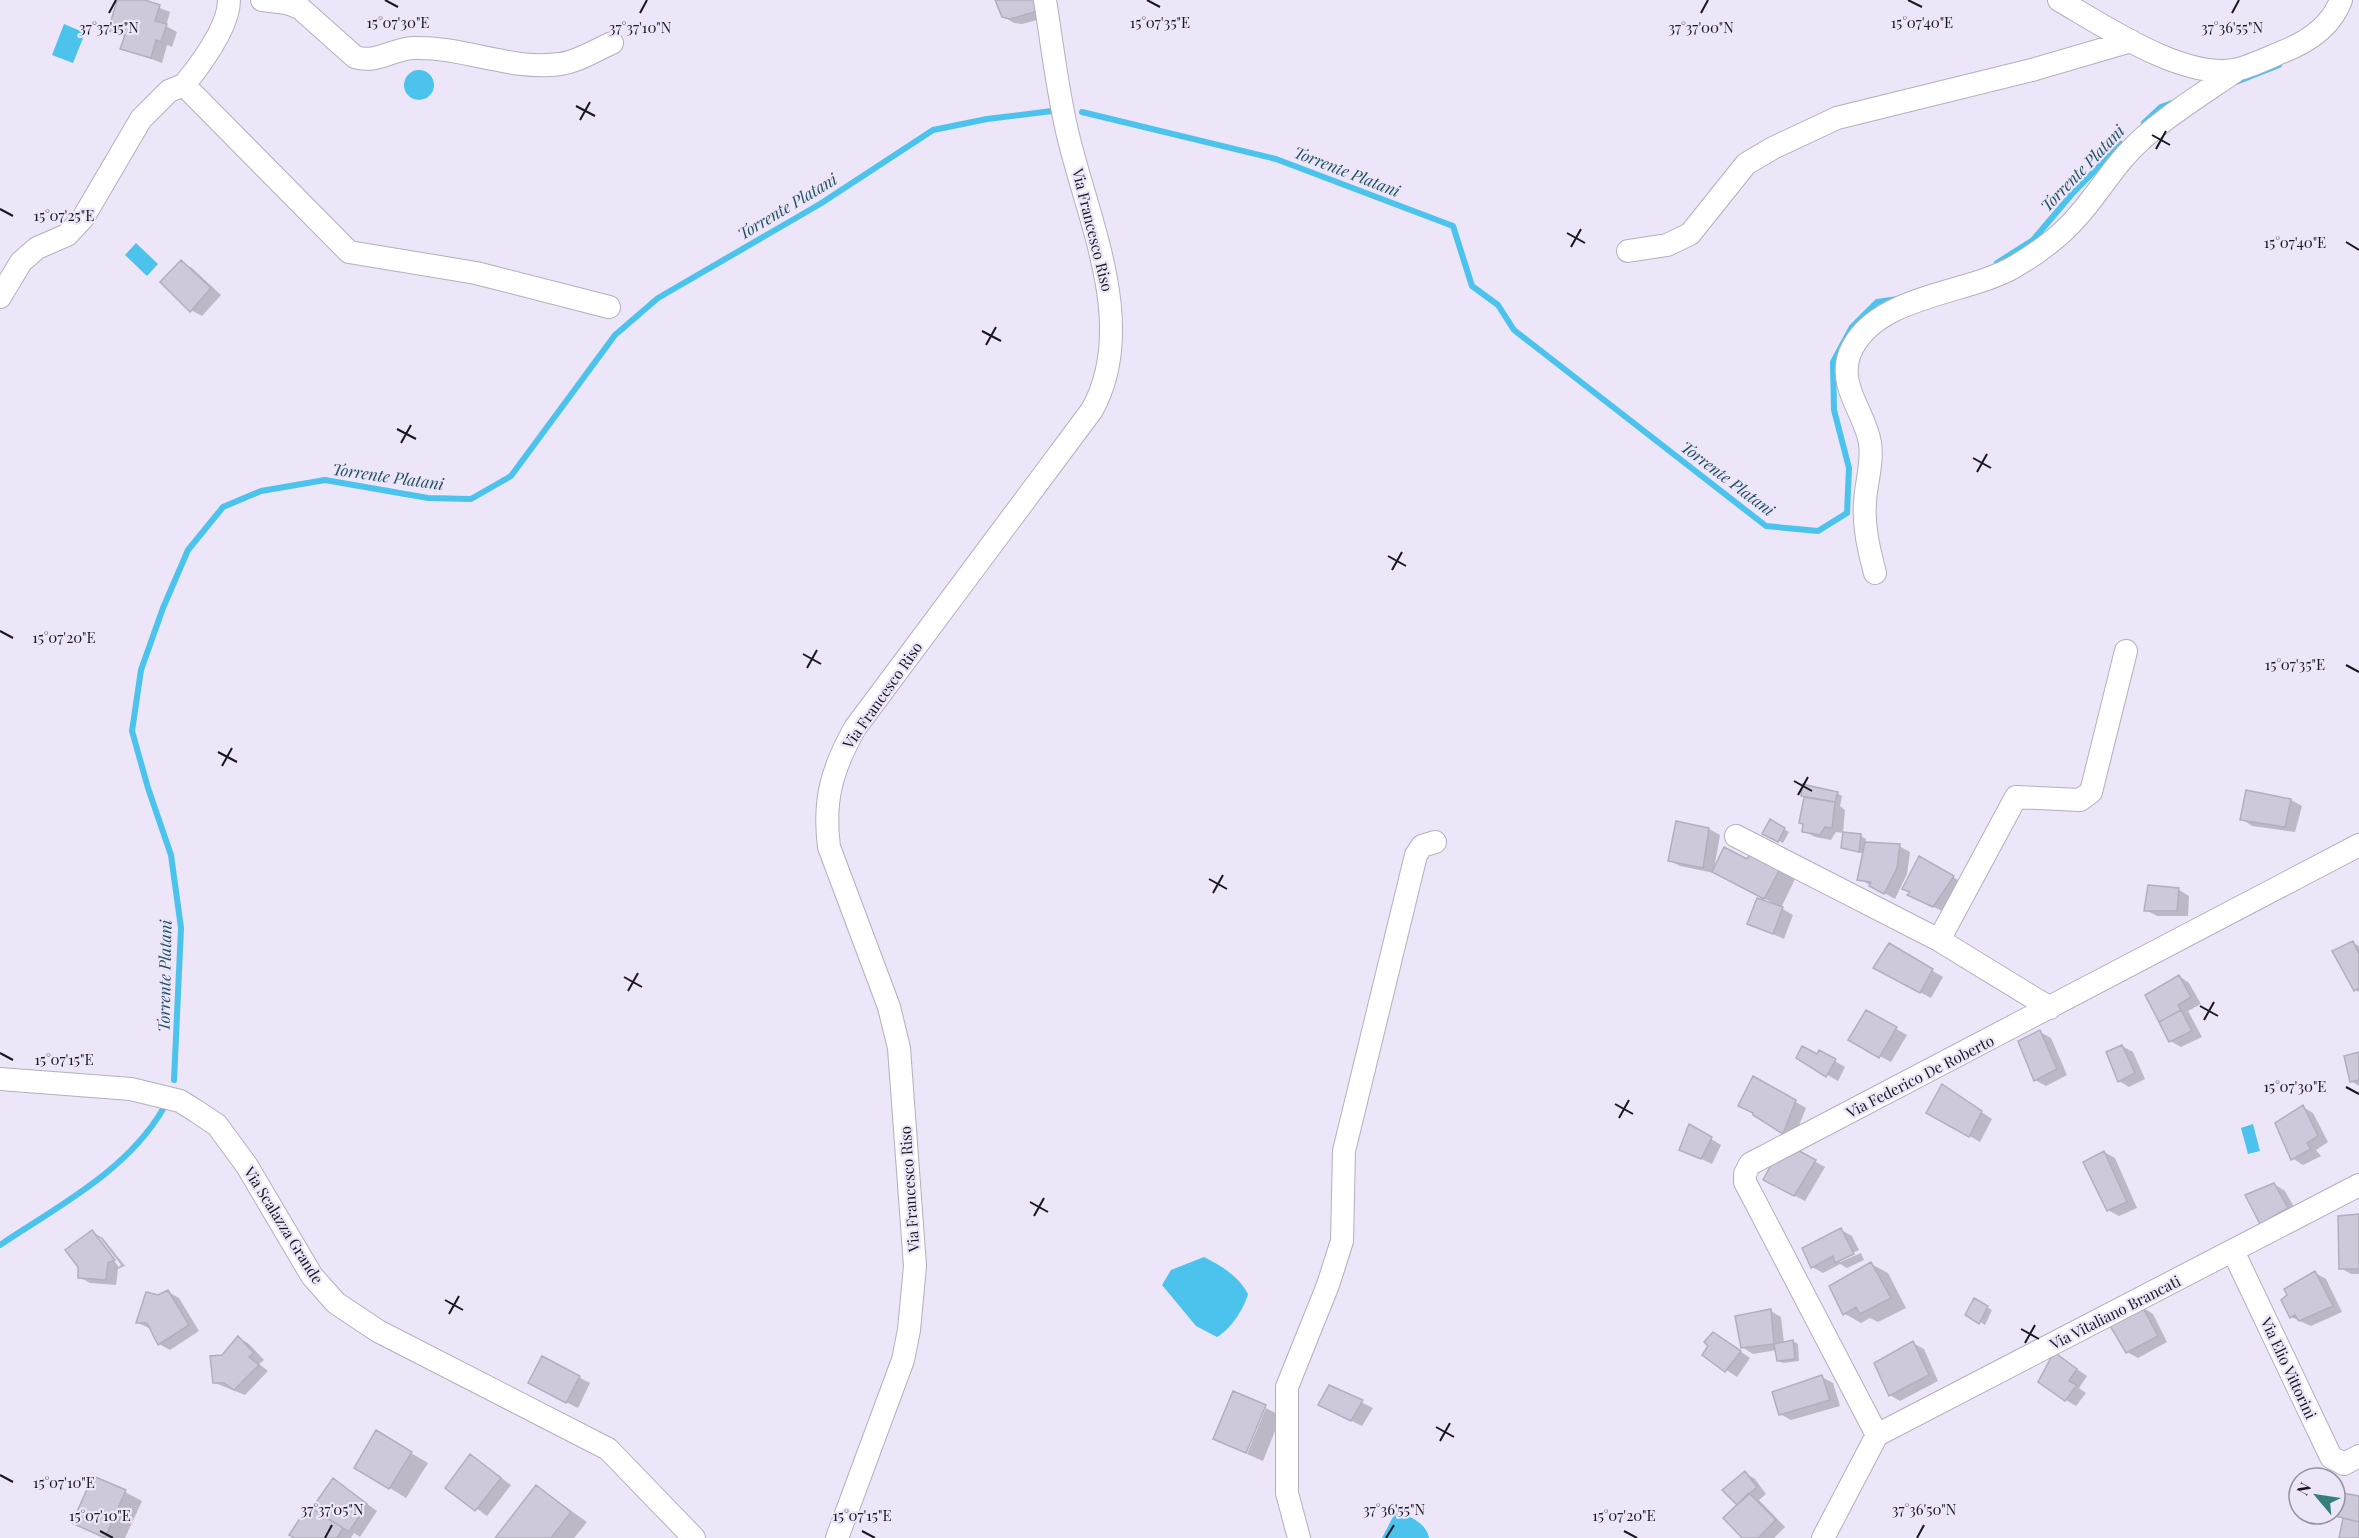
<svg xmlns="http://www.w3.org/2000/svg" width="2359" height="1538" viewBox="0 0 2359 1538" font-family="'Playfair Display',serif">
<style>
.water{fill:#4cc3ec}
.shadow{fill:#0003;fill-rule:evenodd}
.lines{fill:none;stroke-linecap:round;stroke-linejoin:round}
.stream{stroke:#4cc3ec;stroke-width:6}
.building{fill:#cec9da;stroke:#b3aebf;stroke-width:1.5}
.minor-casing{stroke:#b4afbf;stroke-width:24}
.minor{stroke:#fff;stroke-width:22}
.ticks{fill:none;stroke:#19171d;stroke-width:2}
.labels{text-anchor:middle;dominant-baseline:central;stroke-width:4.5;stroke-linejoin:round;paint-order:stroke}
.street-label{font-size:15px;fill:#19171d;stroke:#ece6f8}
.water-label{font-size:16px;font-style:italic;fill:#1d4e60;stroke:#ece6f8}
.ticks-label{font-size:15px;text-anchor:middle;fill:#19171d;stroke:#ece6f8;stroke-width:4.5;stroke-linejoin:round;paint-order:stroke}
</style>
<rect width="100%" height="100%" fill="#ece6f8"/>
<path class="water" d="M64,24L85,33L73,63L52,55Z
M404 85a15 15 0 1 1 30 0a15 15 0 1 1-30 0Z
M136,243L158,264L147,276L125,255Z
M2253,1124L2260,1151L2248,1154L2241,1128Z
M1204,1257C1222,1266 1238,1276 1248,1294C1244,1309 1230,1330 1217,1337L1196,1326L1162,1285L1171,1270Z
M1395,1513C1409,1514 1427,1524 1429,1538H1382Z"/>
<path class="shadow" d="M119,0H139L170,12L166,26L177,32L172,47L167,45L162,63L122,48L125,37L110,30Z
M997,0H1045L1048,17L1022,24L1014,23L1003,16Z
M181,262L192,268L221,295L202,316L191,310Z
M2247,792L2291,800L2302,806L2295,832L2252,826L2242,819Z
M1837,793L1842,796L1840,806L1845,810L1843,833L1836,832L1831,840L1815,837L1804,831L1805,824L1801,822L1806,797L1803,795Z
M1770,821L1789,832L1783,843L1764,833Z
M1677,823L1709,829L1720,835L1714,869L1748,861L1779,870L1795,879L1781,908L1793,915L1784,939L1748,923L1773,903L1714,873L1680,866L1669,860Z
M1861,836L1866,839L1865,844L1899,846L1910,852L1907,874L1895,899L1859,879L1864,854L1843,847Z
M1920,858L1963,883L1944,912L1920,900L1912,893Z
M2179,890L2189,896L2188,916H2157L2146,910Z
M2353,943L2359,946V992L2355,990Z
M1889,945L1943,977L1931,998L1875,968Z
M2179,976L2189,983L2201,1004L2188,1011L2202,1037L2181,1047L2170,1041Z
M1866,1012L1907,1035L1891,1062L1850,1040Z
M2040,1032L2051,1038L2067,1075L2046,1086L2035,1080Z
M2122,1046L2133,1052L2145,1079L2129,1087L2119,1081Z
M1819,1052L1845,1067L1838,1081L1798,1058L1817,1056Z
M2359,1054V1086L2351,1081Z
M1754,1078L1806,1108L1794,1138L1755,1115Z
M1943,1086L1992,1119L1980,1142L1928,1112Z
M2303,1107L2313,1113L2328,1142L2316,1150L2321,1156L2303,1165L2292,1158Z
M1690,1126L1721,1145L1712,1164L1681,1149Z
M1792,1149L1825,1167L1805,1201L1776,1186Z
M2104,1152L2115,1158L2137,1208L2119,1216L2108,1210Z
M2274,1184L2285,1191L2298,1214L2272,1229L2247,1196Z
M2359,1215V1274H2351L2341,1268Z
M1841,1230L1852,1236L1859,1250L1838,1260L1840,1262L1861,1253L1864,1260L1847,1268L1840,1264L1823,1273L1812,1267Z
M92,1232L103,1238L125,1266L118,1269L116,1285L90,1283L79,1277ZM96,1238H100L121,1265L119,1267Z
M1871,1264L1888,1273L1906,1308L1878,1322L1870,1318L1861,1323L1845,1314Z
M2315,1273L2326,1279L2342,1312L2311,1326L2291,1317Z
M168,1292L179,1298L199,1331L170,1350L159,1344L151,1329L138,1323L158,1296Z
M1975,1300L1992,1310L1985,1325L1967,1314Z
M2142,1307L2153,1314L2167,1342L2138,1358L2127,1352Z
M1771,1311L1781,1317L1784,1343L1793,1341L1798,1344L1799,1361L1783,1363L1778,1361L1777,1350L1753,1354L1742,1347Z
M239,1338L249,1344L264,1360L259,1364L268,1371L245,1395L215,1383L222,1356Z
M1724,1340L1750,1358L1737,1377L1704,1355Z
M1913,1343L1924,1349L1938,1381L1900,1401L1890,1395Z
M2055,1354L2087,1376L2079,1388L2086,1393L2076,1406L2066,1400Z
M542,1358L590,1383L578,1408L540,1389Z
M1822,1377L1833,1383L1840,1406L1791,1420L1780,1414Z
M1329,1387L1373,1408L1362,1426L1330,1410Z
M1266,1408L1281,1416L1263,1461L1247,1454Z
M377,1433L428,1463L406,1498L356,1467Z
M481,1463L511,1485L487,1516L447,1487Z
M1745,1473L1755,1479L1766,1494L1759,1500L1785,1527L1774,1538H1744Z
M334,1480L377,1511L360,1537L354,1533L351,1538H297L312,1510Z
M537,1487L587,1522L574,1538H497Z
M125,1492L142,1501L125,1538H104L74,1522Z"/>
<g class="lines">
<path class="stream" d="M2236,82L2279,65
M1082,112L1276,159L1453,226L1472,286L1498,305L1514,330L1766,526L1818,531L1847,513L1849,468L1834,410L1833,362L1852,327L1877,302L1898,299
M2144,123L2161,107L2172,103
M1997,263L2033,240L2072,194L2121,144
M174,1080L181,928L171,855L148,788L132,731L141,670L163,608L188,550L223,507L261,491L325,480L428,498L471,499L511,476L615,335L658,298L820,204L933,130L987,119L1052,111
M0,1245C58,1206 127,1171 163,1109"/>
</g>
<path class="building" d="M117,0H145L160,5L155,21L167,24L161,42L156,40L151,58L120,49L125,35L108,31Z
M995,0H1036L1038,11L1010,19L1002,17Z
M181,260L211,288L190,312L160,282Z
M1802,784L1838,792L1835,802L1801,796Z
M2246,790L2291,799L2285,827L2240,820Z
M1804,797L1835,802L1832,828L1825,827L1820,835L1802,832L1803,824L1799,823Z
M1770,819L1785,828L1778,842L1762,834Z
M1676,821L1709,828L1703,868L1668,861Z
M1843,832L1861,834L1859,852L1841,848Z
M1865,842L1900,844L1897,868L1884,894L1869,886L1871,882L1857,880Z
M1724,847L1747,859L1750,854L1780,869L1764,899L1712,872Z
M1919,856L1954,876L1933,907L1907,895L1910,892L1902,889Z
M2148,885L2179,888L2177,911H2144Z
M1757,898L1783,907L1773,934L1747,924Z
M2353,941L2359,954V988L2354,991L2332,951Z
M1889,943L1933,969L1920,993L1873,968Z
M2179,975L2191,997L2178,1005L2181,1010L2159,1022L2145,995Z
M1866,1010L1897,1027L1879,1058L1848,1040Z
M2181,1010L2192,1031L2169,1042L2159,1022Z
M2040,1030L2057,1069L2034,1081L2018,1041Z
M2122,1045L2135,1073L2118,1082L2106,1052Z
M1802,1046L1817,1054L1819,1050L1836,1059L1826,1077L1796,1058Z
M2359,1052V1080L2350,1082L2344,1056Z
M1753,1076L1796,1100L1783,1134L1753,1115V1113L1738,1106Z
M1942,1084L1982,1111L1969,1137L1926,1113Z
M2303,1105L2318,1136L2307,1143L2311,1149L2291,1160L2275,1123Z
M1689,1124L1712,1137L1701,1159L1679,1150Z
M1792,1147L1816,1160L1794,1196L1763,1180L1776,1156Z
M2104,1151L2127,1202L2107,1211L2083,1162Z
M2274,1183L2288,1208L2260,1224L2245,1195Z
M2359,1214V1269H2339L2338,1216Z
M1841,1228L1854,1254L1835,1263L1833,1256L1811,1268L1802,1248Z
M92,1230L115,1260L108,1263L106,1280L78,1278V1267L65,1250Z
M1871,1262L1891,1298L1860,1314L1856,1307L1843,1315L1829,1286Z
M2315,1271L2333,1306L2299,1321L2295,1315L2290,1318L2281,1300L2287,1295L2284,1289Z
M168,1290L189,1325L158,1345L147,1323H136L146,1292L158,1295Z
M1974,1298L1988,1306L1979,1324L1965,1315Z
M2142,1306L2158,1336L2126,1353L2109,1324Z
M1771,1309L1774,1344L1741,1348L1735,1316Z
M1713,1332L1741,1351L1725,1372L1702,1355L1708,1346L1704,1342Z
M238,1336L254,1353L249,1357L259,1365L234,1390L224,1383H213L210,1356L222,1355Z
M1793,1340L1795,1359L1777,1361L1774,1344Z
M1913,1341L1929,1375L1889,1396L1874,1363Z
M2054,1352L2077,1369L2069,1381L2077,1385L2065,1401L2038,1382Z
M542,1356L580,1376L566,1403L528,1383Z
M1822,1375L1830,1400L1779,1415L1772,1392Z
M1329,1385L1363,1400L1351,1421L1318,1405Z
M1233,1391L1266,1405L1246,1453L1213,1439Z
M376,1430L412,1452L389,1489L354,1468Z
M470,1454L501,1478L475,1511L445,1488Z
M1745,1471L1757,1487L1737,1505L1722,1490Z
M93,1476L126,1490L105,1538L72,1523Z
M333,1478L367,1504L349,1532L312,1508Z
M536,1485L571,1512L551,1538H495Z
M1749,1493L1776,1520L1758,1538H1742L1723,1518Z
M2343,1493L2359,1496V1522L2335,1516L2337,1499L2342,1498Z
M308,1506L343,1528L337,1538H294L289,1535Z
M2343,1518L2359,1522V1538H2339Z"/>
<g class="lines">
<g class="minor-casing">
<path id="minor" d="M262,0L287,3L300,8L355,57C376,64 392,49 413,48C462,46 511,71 560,64C577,62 596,50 612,43
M2059,0C2104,26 2186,82 2239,69C2253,65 2268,58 2282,52C2308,42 2331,27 2341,0
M184,85L349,252L476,273L609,307
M184,85C201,64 229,27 229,0
M1628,251L1667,245L1690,234L1746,164L1773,148L1837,118L2032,70L2131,41
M0,297L21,262L37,248L67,235L83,218L141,119L169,91L184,85
M1875,573C1869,550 1863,526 1865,502C1866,483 1873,463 1870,443C1865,412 1837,386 1850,353C1874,295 1965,295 2014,267C2038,253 2061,236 2078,216C2095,197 2109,174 2126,155C2157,121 2200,96 2237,70
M1736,836L1939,940L2050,1008
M1939,940L2016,797L2080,800L2091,792L2126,651
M0,1079L131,1089L180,1101L196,1111L217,1125L247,1166L312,1276L336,1303L378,1331L608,1449L694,1538
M2233,1251L2331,1457L2344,1464L2359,1456
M1877,1435L1745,1182V1174L1750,1164L2359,845
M837,1538L903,1360L909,1330L915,1266L899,1048L889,1007L829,847C823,800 832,769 855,728L1092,410C1139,325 1087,219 1067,131C1057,88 1052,43 1045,0
M1299,1538L1287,1493V1387L1328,1285L1342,1241L1344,1151L1416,855L1422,846L1435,842
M1823,1538L1877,1435L2359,1185"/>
</g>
<use href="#minor" class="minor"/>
</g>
<path class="ticks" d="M385,0L398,7M1147,0L1160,7M1908,0L1922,7M109,13L116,0M640,13L647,0M1701,13L1708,0M2232,13L2239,0M576,106L595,116M580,120L590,102M2152,135L2170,145M2156,149L2166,131M0,209L13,216M1567,233L1585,243M2346,242L2359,250M1571,247L1581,229M982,331L1001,341M986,345L996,327M397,429L416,439M401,443L411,425M1973,458L1991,468M1977,472L1987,454M1388,556L1406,566M1392,570L1402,552M0,631L13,638M803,654L821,664M2346,665L2359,672M807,668L817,650M218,752L237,762M222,766L232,748M1794,781L1812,791M1798,795L1808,777M1209,879L1227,889M1213,893L1223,875M624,977L642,987M628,991L638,973M2200,1006L2218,1016M2204,1020L2214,1002M0,1053L13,1060M2346,1087L2359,1094M1615,1104L1633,1114M1619,1118L1629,1100M1030,1202L1048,1212M1034,1216L1044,1198M445,1300L463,1310M449,1314L459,1296M2021,1329L2039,1339M2025,1343L2035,1325M1436,1427L1454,1437M1440,1441L1450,1423M0,1475L13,1482M100,1531L113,1538M862,1531L875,1538M1624,1531L1637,1538M325,1538L332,1525M1386,1538L1394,1525M1917,1538L1924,1525"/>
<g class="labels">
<g class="street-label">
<text transform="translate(1093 230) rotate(76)">Via Francesco Riso</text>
<text transform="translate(882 695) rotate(-55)">Via Francesco Riso</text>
<text transform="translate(1920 1076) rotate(-27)">Via Federico De Roberto</text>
<text transform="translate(909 1189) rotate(-94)">Via Francesco Riso</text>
<text transform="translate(284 1225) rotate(58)">Via Scalazza Grande</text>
<text transform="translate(2115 1312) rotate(-27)">Via Vitaliano Brancati</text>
<text transform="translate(2289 1368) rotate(65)">Via Elio Vittorini</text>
</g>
<g class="water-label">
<text transform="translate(2082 168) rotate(-46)">Torrente Platani</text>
<text transform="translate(1347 171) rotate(21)">Torrente Platani</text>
<text transform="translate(787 206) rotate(-31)">Torrente Platani</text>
<text transform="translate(388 476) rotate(8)">Torrente Platani</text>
<text transform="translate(1728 478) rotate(37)">Torrente Platani</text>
<text transform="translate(164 976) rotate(-89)">Torrente Platani</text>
</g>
</g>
<g class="ticks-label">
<text x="1922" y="28">15°07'40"E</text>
<text x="398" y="28">15°07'30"E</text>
<text x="1160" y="28">15°07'35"E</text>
<text x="2232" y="33">37°36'55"N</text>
<text x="109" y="33">37°37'15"N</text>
<text x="640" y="33">37°37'10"N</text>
<text x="1701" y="33">37°37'00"N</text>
<text x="64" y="221">15°07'25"E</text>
<text x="2295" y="248">15°07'40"E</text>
<text x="64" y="643">15°07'20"E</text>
<text x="2295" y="670">15°07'35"E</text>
<text x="64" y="1065">15°07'15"E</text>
<text x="2295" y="1092">15°07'30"E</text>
<text x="64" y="1488">15°07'10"E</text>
<text x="332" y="1515">37°37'05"N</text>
<text x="1394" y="1515">37°36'55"N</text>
<text x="1924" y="1515">37°36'50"N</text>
<text x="100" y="1521">15°07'10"E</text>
<text x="862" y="1521">15°07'15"E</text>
<text x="1624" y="1521">15°07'20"E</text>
</g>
<g transform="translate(2317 1496) rotate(299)"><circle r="28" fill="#ece6f8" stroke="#9893a0" stroke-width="1.5"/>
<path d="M0-4.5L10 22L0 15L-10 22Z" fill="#367f7d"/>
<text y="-9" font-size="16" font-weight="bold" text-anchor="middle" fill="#19171d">N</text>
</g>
</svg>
